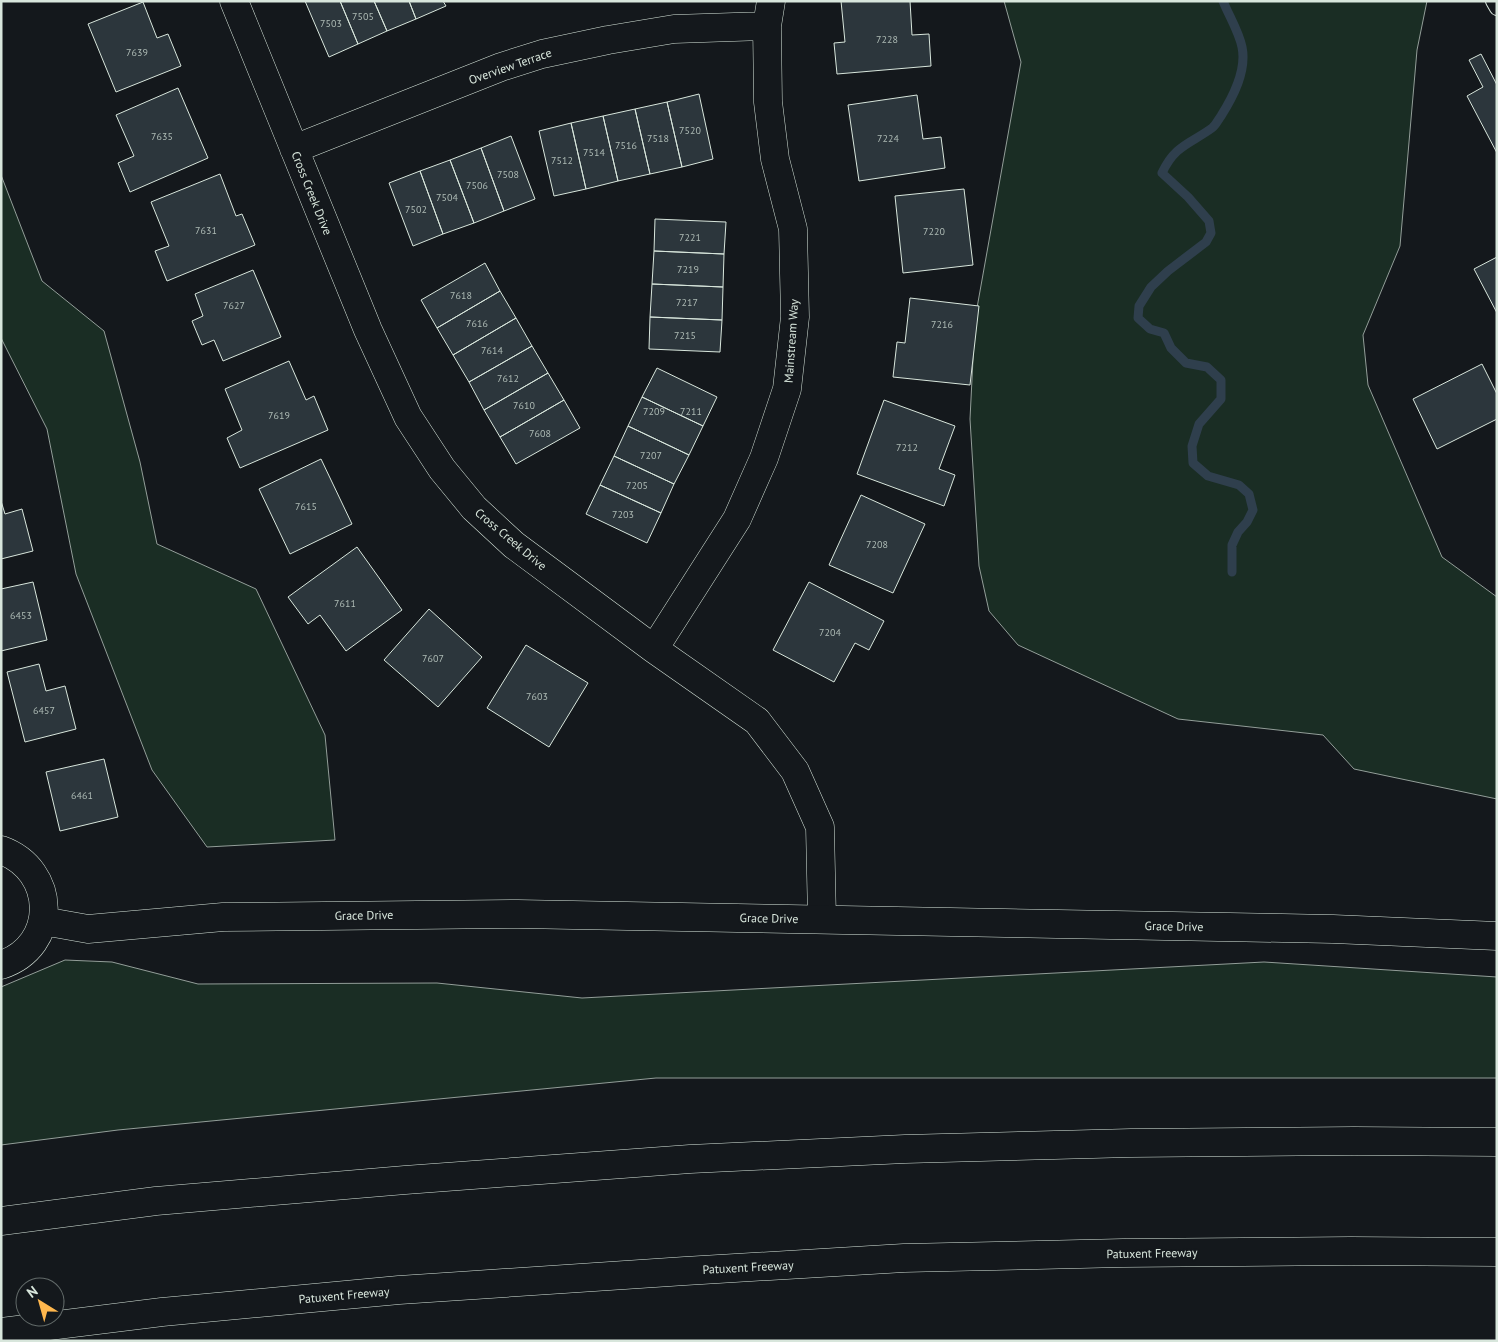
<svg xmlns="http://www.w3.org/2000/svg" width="1498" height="1342" viewBox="0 0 1498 1342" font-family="'PT Sans',sans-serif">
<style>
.green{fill:#1a2d24;stroke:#939e99}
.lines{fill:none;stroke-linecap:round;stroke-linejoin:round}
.stream{stroke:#2f3f4d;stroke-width:9}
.building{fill:#2c363c;stroke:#d8e6dc}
.service-casing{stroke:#d8e6dc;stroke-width:16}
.minor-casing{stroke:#d8e6dc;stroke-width:29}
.tertiary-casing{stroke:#d8e6dc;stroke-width:29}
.motorway-casing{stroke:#d8e6dc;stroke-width:29}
.service{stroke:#14181c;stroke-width:14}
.minor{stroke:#14181c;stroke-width:28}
.tertiary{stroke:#14181c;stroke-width:28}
.motorway{stroke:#14181c;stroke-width:28}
.labels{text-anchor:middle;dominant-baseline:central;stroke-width:4;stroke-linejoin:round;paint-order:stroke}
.number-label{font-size:10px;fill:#adbab4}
.street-label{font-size:12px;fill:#d8e6dc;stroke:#14181c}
</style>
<rect width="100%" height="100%" fill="#14181c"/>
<path class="green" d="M1004,1H1427L1417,50L1400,246L1363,335L1368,385L1442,557L1497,597V799L1354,769L1323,735L1178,719L1018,645L989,611L979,566L970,419L975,319L1021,62Z
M1,175L42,281L104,331L140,462L157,544L256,589L325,735L335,840L207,847L152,770L76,574L47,429L1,338Z
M65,960L112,962L198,984L437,983L582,998L1264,962L1497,977V1078H656L118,1130L1,1145V987Z"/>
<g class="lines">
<path class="stream" d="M1223,1C1229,16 1239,32 1242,47C1247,71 1233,97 1221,116C1218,120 1216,125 1212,128C1190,144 1175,145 1162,173L1188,197L1209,221L1211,233L1206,242L1168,271L1151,287L1139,306L1138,318L1150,329L1164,333L1171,348L1186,363L1207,367L1221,380V399L1199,424L1192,446L1193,463L1208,476L1239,485L1249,494L1253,510L1247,522L1238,532L1232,545V572"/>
</g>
<path class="building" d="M305,1H340L358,44L329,57Z
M340,1H374L387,31L358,44Z
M374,1H409L416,19L387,31Z
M409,1H443L446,6L416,19Z
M841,1H910L912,35L929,34L931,66L837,74L834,43L845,42Z
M143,2L157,38L168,34L181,66L116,92L88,24Z
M1481,54L1497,85V153L1467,96L1483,87L1469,60Z
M178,88L208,158L130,192L118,163L134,156L116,115Z
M699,94L713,159L682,167L667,102Z
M917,95L923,139L941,137L945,168L859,181L848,105Z
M667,102L682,167L650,174L635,109Z
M635,109L650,174L618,181L603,116Z
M603,116L618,181L586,189L571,123Z
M571,123L586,189L554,196L539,131Z
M511,136L535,199L504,211L481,148Z
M481,148L504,211L474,223L450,160Z
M450,160L474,223L443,234L420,171Z
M420,171L443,234L413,246L389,183Z
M220,174L236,216L242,214L255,245L167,281L155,251L169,246L151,202Z
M964,189L973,265L903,273L895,196Z
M655,219L726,222L724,254L654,251Z
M654,251L724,254L723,287L652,284Z
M1497,257V313L1474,269Z
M485,263L500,291L437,328L421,300Z
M253,270L281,337L223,361L214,340L202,345L192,321L203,316L195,294Z
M652,284L723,287L722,320L650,317Z
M500,291L516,318L453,355L437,328Z
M910,298L979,306L970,385L893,377L897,342L905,343Z
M650,317L722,320L720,352L649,349Z
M516,318L532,346L469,382L453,355Z
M532,346L548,373L484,410L469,382Z
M289,361L306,400L314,396L328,430L240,468L227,438L242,430L225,389Z
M1482,364L1497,394V419L1437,449L1413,399Z
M657,368L717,397L703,426L642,397Z
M548,373L564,400L500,437L484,410Z
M642,397L703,426L689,455L628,426Z
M564,400L580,428L516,464L500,437Z
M884,400L955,426L939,469L955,475L944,506L857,474Z
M628,426L689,455L674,484L614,456Z
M614,456L674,484L661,513L600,485Z
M321,459L352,524L290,554L259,489Z
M600,485L661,513L647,543L586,514Z
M861,495L925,524L893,593L829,565Z
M1,501L5,514L22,509L33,551L1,559Z
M357,547L402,610L346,651L320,615L308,624L288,597Z
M33,582L47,640L1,651V589Z
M809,582L884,621L869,650L855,643L834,682L773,650Z
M429,609L482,657L438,707L384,660Z
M526,645L588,683L549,747L487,708Z
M39,664L46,691L65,686L76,729L25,742L7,672Z
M104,759L118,817L60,831L46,772Z"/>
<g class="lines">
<g class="service-casing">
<path id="service" d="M1493,1L1497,8"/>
</g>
<g class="minor-casing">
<path id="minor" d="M234,1L368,330L408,417L442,469L474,508L514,545L654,649L757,721L795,771L820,827L822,919
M294,149L501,67L542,54L608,40L674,29L767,26
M654,649L737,519L764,458L787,389L795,317L793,229L775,159L768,102L767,26L771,1"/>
</g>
<g class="tertiary-casing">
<path id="tertiary" d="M1,850C57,870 59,946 1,965
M43,921L88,929L223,917L518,914L1333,929L1497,936"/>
</g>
<g class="motorway-casing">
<path id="motorway" d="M1,1221L156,1201L405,1180L690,1159L905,1149L1131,1143L1354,1141L1497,1142
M1,1332L162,1312L399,1290L685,1271L904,1258L1123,1253L1351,1251L1497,1252"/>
</g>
<use href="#service" class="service"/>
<use href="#minor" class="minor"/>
<use href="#tertiary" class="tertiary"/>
<use href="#motorway" class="motorway"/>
</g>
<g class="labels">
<g class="number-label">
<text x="363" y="16">7505</text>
<text x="331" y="23">7503</text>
<text x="887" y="39">7228</text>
<text x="137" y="52">7639</text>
<text x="690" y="130">7520</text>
<text x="162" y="136">7635</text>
<text x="658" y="138">7518</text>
<text x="888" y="138">7224</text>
<text x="626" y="145">7516</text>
<text x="594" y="152">7514</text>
<text x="562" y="160">7512</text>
<text x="508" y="174">7508</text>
<text x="477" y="185">7506</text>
<text x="447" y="197">7504</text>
<text x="416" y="209">7502</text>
<text x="206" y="230">7631</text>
<text x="934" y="231">7220</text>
<text x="690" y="237">7221</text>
<text x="688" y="269">7219</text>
<text x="461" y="295">7618</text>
<text x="687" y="302">7217</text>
<text x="234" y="305">7627</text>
<text x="477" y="323">7616</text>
<text x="942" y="324">7216</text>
<text x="685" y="335">7215</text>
<text x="492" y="350">7614</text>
<text x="508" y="378">7612</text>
<text x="524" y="405">7610</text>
<text x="654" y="411">7209</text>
<text x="691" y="411">7211</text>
<text x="279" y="415">7619</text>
<text x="540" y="433">7608</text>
<text x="907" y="447">7212</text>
<text x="651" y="455">7207</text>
<text x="637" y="485">7205</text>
<text x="306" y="506">7615</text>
<text x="623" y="514">7203</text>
<text x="877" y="544">7208</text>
<text x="345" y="603">7611</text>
<text x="21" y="615">6453</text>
<text x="830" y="632">7204</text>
<text x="433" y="658">7607</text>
<text x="537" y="696">7603</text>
<text x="44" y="710">6457</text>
<text x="82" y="795">6461</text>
</g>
<g class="street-label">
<text transform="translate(510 66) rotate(-19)">Overview Terrace</text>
<text transform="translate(312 193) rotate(68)">Cross Creek Drive</text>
<text transform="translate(791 341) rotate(-86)">Mainstream Way</text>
<text transform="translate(511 539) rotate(40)">Cross Creek Drive</text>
<text transform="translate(364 915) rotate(-1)">Grace Drive</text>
<text transform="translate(769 918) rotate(1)">Grace Drive</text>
<text transform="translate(1174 926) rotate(1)">Grace Drive</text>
<text transform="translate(1152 1253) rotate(-1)">Patuxent Freeway</text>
<text transform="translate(748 1267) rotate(-3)">Patuxent Freeway</text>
<text transform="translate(344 1295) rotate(-5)">Patuxent Freeway</text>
</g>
</g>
<rect width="1498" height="1342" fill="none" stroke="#d8e6dc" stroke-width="5"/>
<g transform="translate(40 1302) rotate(323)"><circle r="24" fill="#14181c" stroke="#626a69"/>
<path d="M0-4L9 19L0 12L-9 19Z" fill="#ffb74d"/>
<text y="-8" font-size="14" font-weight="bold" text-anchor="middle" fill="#d8e6dc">N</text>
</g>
</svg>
